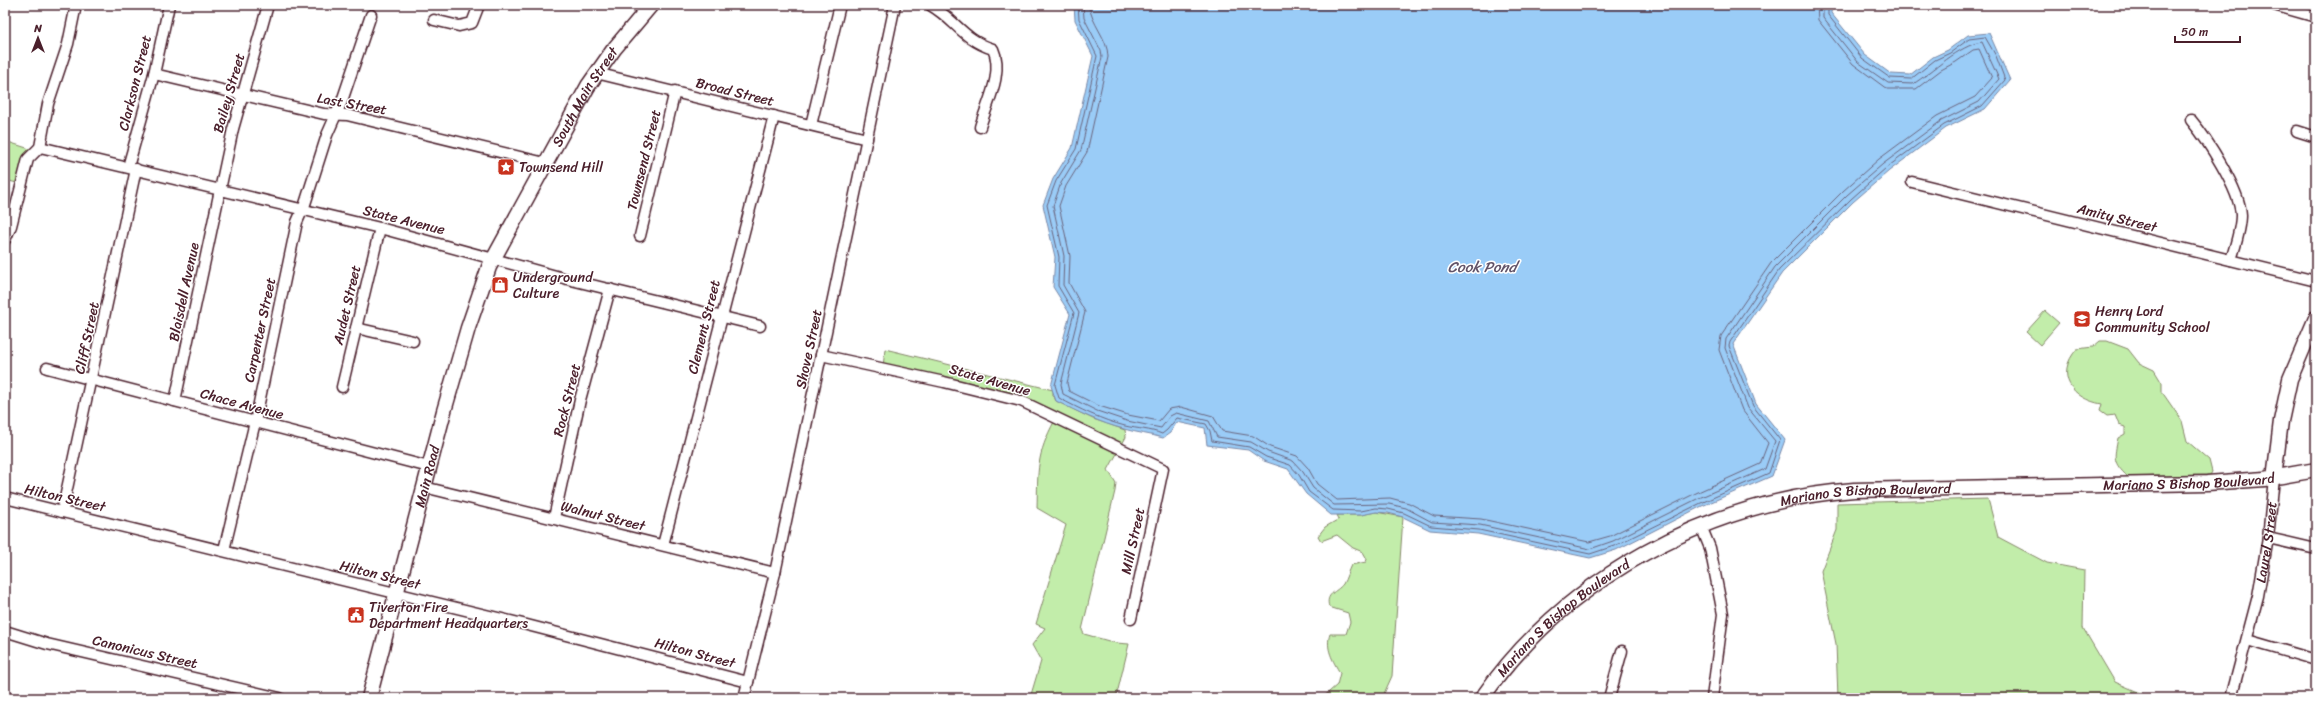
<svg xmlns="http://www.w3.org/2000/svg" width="2321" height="703" viewBox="0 0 2321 703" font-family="Sriracha,sans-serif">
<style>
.green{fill:#c2edaa;stroke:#86866a}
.water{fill:#9accf7;stroke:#7a87a5}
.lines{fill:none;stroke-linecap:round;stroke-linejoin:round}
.shore{stroke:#6a647d;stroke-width:1}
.street-casing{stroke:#4a1f2b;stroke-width:13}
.secondary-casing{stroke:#4a1f2b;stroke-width:17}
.street{stroke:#fff;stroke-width:10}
.secondary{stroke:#fff;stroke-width:14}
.labels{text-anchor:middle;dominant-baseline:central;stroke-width:3;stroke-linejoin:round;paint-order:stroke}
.street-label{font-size:14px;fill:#4a1f2b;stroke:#fff}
.poi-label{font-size:14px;fill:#4a1f2b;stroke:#fff;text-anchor:start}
.water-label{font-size:15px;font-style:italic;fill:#625368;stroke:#fff}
</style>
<rect width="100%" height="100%" fill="#fff"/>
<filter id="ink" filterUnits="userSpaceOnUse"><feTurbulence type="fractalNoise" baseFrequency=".025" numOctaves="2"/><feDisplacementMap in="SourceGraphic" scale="8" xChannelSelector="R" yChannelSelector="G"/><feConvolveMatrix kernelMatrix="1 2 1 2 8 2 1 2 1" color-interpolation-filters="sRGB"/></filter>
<g filter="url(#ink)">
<path class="green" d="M5,141L30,149L21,184L5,180Z
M2045,311L2059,323L2040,345L2026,332Z
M2100,341H2107L2128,349L2139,363L2154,370L2162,383V392L2182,421L2187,441L2209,460L2212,472L2210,475L2128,477C2112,462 2114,458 2118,438L2125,434V427L2119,425L2115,415L2107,416L2100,411L2102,404C2072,399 2054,375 2077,349L2093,347Z
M885,349L1053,390V395L1056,401L1093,419L1125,430L1126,437L1108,470L1116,483L1115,491L1082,630L1084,634L1116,643L1129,644L1116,698H1030L1041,661L1032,645L1045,628L1036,624L1066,525L1037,508C1038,470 1036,455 1055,420L1020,399L883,367Z
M1988,499L1998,537L2047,563L2084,570L2083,628L2115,682L2152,698H1838L1836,644L1821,571L1837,530V503Z
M1376,512L1403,517L1392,676L1382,698H1322L1337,685L1340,673C1333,661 1325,648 1330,634H1346L1350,622L1348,613L1329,607C1325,593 1336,593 1343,584C1346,579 1348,571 1351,565L1366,562L1367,559L1363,552L1353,548L1337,535L1321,541L1318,536L1325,527L1339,519L1337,515H1361Z"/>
<path class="water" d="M1074,5H1832L1831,13L1865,55L1891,74L1910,75L1933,57L1948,50L1968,35L1989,33L2010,80L1985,109L1946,128L1889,171L1853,202L1782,273L1733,344L1756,404L1785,440L1772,476L1702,506L1616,550L1590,558L1478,534L1430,530L1403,517L1388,513L1376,512L1361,515H1331L1306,494L1288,469L1264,461L1248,450L1207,445L1205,428L1177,422L1170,433L1163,438C1150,434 1137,433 1124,429C1100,423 1078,412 1056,401L1051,386L1070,314L1053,287L1055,257L1043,205L1053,179L1072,148L1093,56L1075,20Z"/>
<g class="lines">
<path class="shore" d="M1078,5L1079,19L1097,56L1076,149L1056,181L1047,205L1059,257L1058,286L1074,313L1055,385L1059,398C1079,409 1102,420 1125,426C1138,429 1150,429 1162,434L1167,430L1177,418L1206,424L1210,431L1212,441L1249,447L1266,457L1290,465L1299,475L1309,492L1333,510L1361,511L1376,508L1388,509L1404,513L1431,526L1479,530L1590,554L1614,546L1701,503L1769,473L1780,440L1753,406L1729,346L1730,342L1779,270L1851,199L1886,168L1944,125L1982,106L2005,80L1996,56L1985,37L1969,39L1950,53L1935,60L1911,79L1890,78L1862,58L1828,15V5
M1083,5L1084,18L1101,51L1102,57L1081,150L1061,183L1053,206L1064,256L1063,285L1079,313L1061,384L1063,394L1097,411L1127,421L1161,428L1170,416L1176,413L1209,421L1217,437L1251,442L1268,452L1293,461L1303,472L1313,488L1334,505L1389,504L1406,508L1432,522L1480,525L1590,549L1613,541L1699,498L1765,469L1775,441L1748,408L1725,348L1726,339L1775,267L1847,195L1883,164L1941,121L1979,102L1999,79L1982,42C1959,45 1933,72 1913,84L1888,83L1858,62L1823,18V5
M1089,5C1091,24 1108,38 1108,57L1087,152L1066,186L1059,206L1070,256L1069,283L1085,312L1067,383L1069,391L1099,406L1128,415L1159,421L1169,409L1181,407L1213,416L1222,431L1253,436L1270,447L1297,456L1308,468L1317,484L1337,500L1390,498L1409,503L1434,516L1481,519L1589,542L1610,536L1696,493L1760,464L1768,443L1742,410L1719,350L1721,336L1771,263L1843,191L1879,159L1937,116L1975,97L1992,78L1979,49L1973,50L1956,62L1941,70L1916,89H1887L1853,64L1818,20L1817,5"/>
<g class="street-casing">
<g id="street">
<path d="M930,5C955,19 963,40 993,49C1004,73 987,103 980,127"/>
<path d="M2274,5L2316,17"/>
<path d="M434,20L459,26L472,23L479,5"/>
<path d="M596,73L867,139"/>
<path d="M154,74L324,114L347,115L545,163"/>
<path d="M2191,120C2207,139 2240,190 2241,215C2241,230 2235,246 2231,260"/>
<path d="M811,125L840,5"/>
<path d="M2297,131L2316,137"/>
<path d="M40,147L380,228L567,279L760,326"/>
<path d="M128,167L154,74L169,5"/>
<path d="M1912,182L2316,281"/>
<path d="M640,236L675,91"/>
<path d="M5,240L11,226L28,159L40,147L48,104L68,44L76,5"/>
<path d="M356,328L413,341"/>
<path d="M821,355L944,382L1021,401L1163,469L1131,619"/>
<path d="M47,368L429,467"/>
<path d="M342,387L380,228"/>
<path d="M175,401L233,129L268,5"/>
<path d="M424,487L775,573"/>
<path d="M5,498L527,625L748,682"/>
<path d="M62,512L136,169"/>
<path d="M554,518L580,400L610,289"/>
<path d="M1701,526L1710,548L1723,614L1712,698"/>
<path d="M2268,538L2316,549"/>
<path d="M663,545L774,116"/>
<path d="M224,550L255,422L297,222L305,204L327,135L342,101L371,15"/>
<path d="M5,631L47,644L280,698"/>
<path d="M2247,640L2316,660"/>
<path d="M744,698L775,573L895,5"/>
<path d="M1609,698L1622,651"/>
<path id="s1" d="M2231,698L2258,596L2268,538L2274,478"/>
</g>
</g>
<g class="secondary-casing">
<g id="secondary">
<path d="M2274,478L2281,421L2290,379L2316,318"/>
<path id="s2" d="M369,698L444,411L468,328L489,267L588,86L614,49L651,5"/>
<path id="s3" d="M1482,698C1566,578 1708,501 1854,490L2207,483L2265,479L2316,470"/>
</g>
</g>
<use href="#street" class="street"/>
<use href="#secondary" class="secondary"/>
</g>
</g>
<defs>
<g id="sight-square" transform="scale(0.9)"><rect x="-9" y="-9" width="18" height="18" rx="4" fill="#c8321e" stroke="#fff"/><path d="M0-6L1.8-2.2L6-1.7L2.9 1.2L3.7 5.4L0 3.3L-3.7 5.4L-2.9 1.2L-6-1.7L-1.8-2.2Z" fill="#fff"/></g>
<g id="shop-square" transform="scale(0.9)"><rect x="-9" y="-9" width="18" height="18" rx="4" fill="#c8321e" stroke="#fff"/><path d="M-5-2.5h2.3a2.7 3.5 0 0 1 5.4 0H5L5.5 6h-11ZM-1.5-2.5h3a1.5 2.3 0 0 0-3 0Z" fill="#fff"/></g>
<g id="school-square" transform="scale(0.9)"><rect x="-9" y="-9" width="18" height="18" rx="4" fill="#c8321e" stroke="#fff"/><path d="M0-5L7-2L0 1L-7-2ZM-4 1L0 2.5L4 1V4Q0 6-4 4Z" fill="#fff"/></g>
<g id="civic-square" transform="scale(0.9)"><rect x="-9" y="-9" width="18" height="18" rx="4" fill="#c8321e" stroke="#fff"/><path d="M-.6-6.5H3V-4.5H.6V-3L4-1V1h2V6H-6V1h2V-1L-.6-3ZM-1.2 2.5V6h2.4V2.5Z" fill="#fff"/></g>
</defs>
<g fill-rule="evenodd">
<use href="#sight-square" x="506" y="167"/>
<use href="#shop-square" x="500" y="285"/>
<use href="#school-square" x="2082" y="319"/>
<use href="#civic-square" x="356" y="615"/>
</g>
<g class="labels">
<g class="street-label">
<text transform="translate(135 83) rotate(-76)">Clarkson Street</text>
<text transform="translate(735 92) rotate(14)">Broad Street</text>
<text transform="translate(229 93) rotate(-74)">Bailey Street</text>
<text stroke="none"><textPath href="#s2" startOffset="643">South Main Street</textPath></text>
<text transform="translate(352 104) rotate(10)">Last Street</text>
<text transform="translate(644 160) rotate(-76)">Townsend Street</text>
<text transform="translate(2117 218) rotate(14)">Amity Street</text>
<text transform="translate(404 220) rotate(14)">State Avenue</text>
<text transform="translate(184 292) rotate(-78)">Blaisdell Avenue</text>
<text transform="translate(347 305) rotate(-77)">Audet Street</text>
<text transform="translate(704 327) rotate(-76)">Clement Street</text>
<text transform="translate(260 330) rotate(-78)">Carpenter Street</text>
<text transform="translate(87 338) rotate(-78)">Cliff Street</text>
<text transform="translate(809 349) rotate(-78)">Shove Street</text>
<text transform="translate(990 380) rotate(16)">State Avenue</text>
<text transform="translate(567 400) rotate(-76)">Rock Street</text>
<text transform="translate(242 404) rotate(15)">Chace Avenue</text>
<text stroke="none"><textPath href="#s2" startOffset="229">Main Road</textPath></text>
<text stroke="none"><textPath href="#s3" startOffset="775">Mariano S Bishop Boulevard</textPath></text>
<text stroke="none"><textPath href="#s3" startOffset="451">Mariano S Bishop Boulevard</textPath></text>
<text transform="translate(65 498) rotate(13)">Hilton Street</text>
<text transform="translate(603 516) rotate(14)">Walnut Street</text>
<text transform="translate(1133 541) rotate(-78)">Mill Street</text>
<text stroke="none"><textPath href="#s1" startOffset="160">Laurel Street</textPath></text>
<text transform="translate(380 575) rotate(14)">Hilton Street</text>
<text stroke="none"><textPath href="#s3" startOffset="115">Mariano S Bishop Boulevard</textPath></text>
<text transform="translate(145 652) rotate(13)">Canonicus Street</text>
<text transform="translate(695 653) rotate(15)">Hilton Street</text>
</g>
<g class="poi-label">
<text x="519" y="167">Townsend Hill</text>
<text x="513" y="277">Underground<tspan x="513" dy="16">Culture</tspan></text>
<text x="2095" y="311">Henry Lord<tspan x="2095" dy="16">Community School</tspan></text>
<text x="369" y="607">Tiverton Fire<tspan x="369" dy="16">Department Headquarters</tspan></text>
</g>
<g class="water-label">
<text x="1482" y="267">Cook Pond</text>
</g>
</g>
<rect width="2321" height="703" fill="none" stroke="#fff" stroke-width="20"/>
<rect x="10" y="10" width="2301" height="683" fill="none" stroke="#4a1f2b" stroke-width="1.5" filter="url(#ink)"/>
<g transform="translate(38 38)" stroke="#ffffff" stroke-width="3" paint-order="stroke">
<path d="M0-3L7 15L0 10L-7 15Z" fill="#4a1f2b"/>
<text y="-6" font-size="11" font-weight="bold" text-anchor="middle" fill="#4a1f2b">N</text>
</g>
<path d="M2175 36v6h65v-6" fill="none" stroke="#4a1f2b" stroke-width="2"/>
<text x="2181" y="36" font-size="12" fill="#4a1f2b" stroke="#ffffff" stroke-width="3" paint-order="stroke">50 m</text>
</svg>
